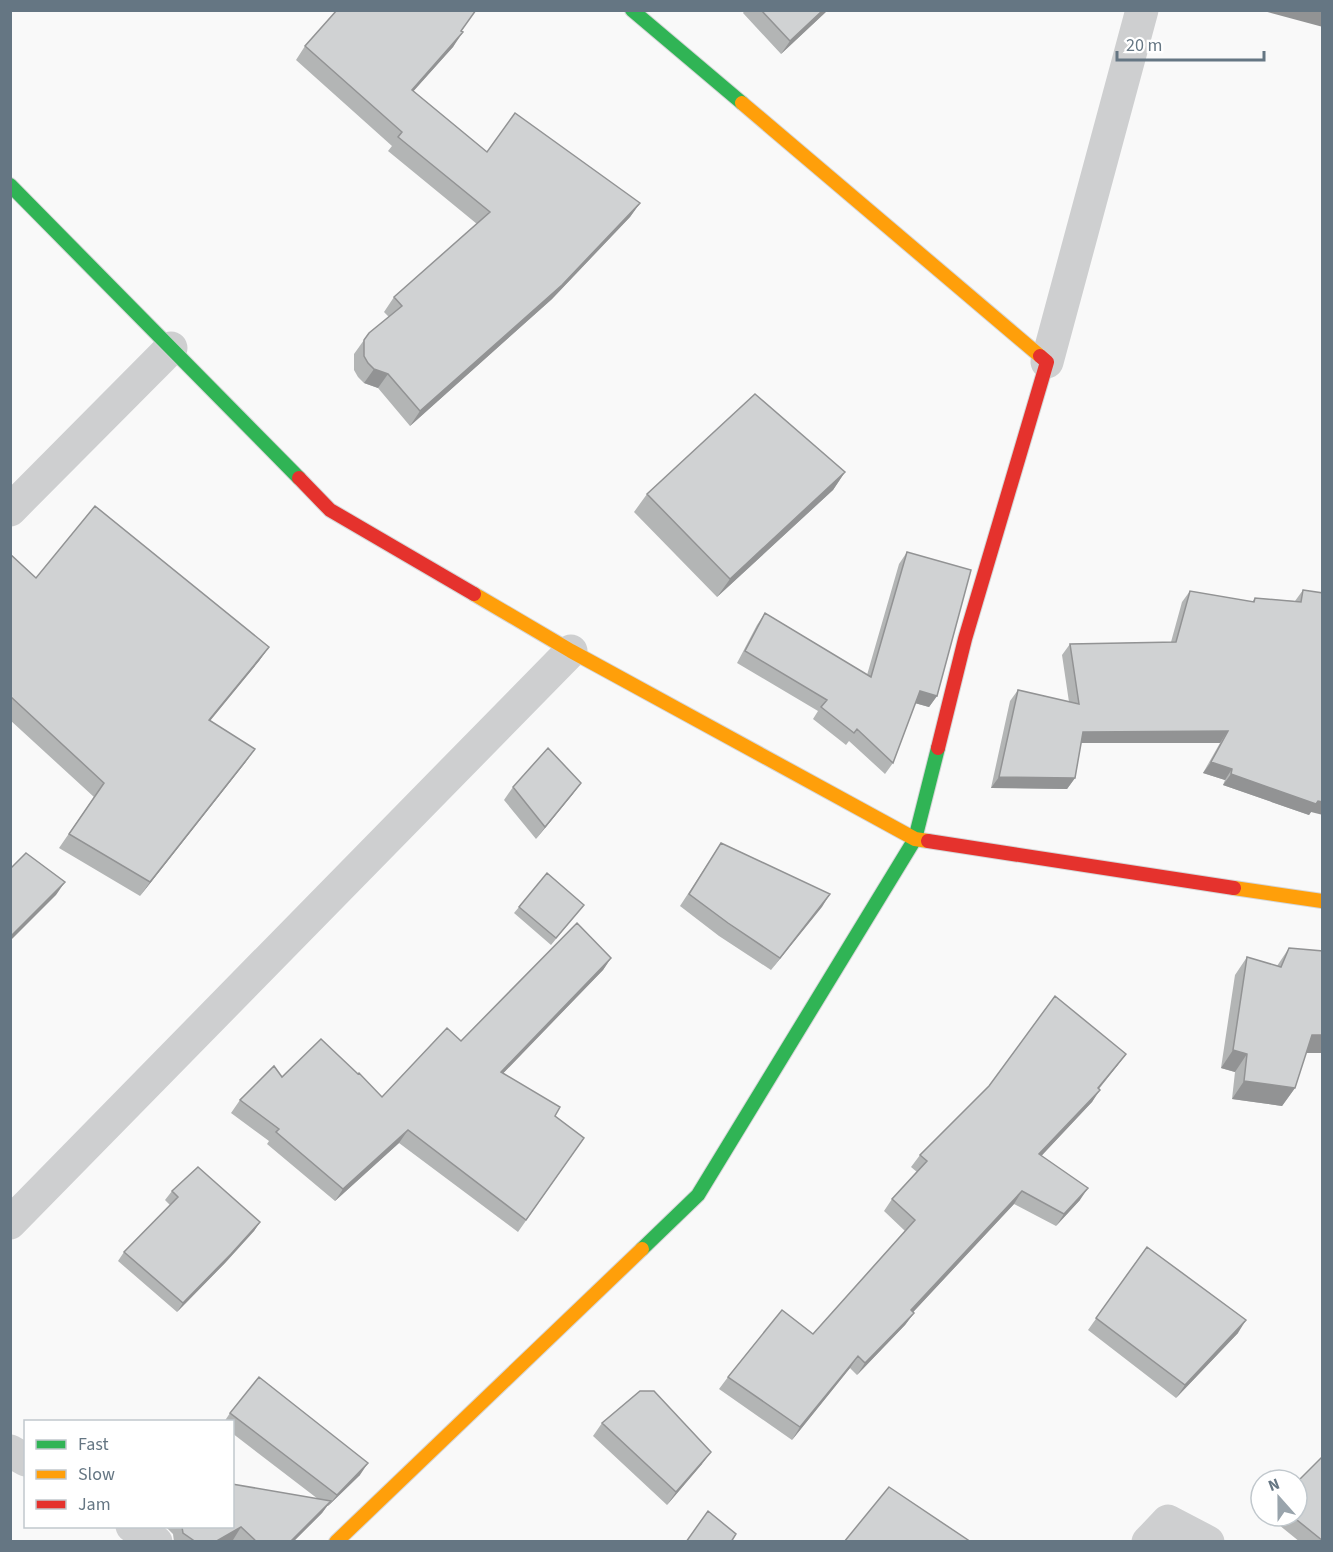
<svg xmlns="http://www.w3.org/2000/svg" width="1333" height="1552" viewBox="0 0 1333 1552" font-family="'Source Sans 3',sans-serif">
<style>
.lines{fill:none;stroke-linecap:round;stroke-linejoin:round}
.fast-casing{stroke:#d5d6d7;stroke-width:16}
.slow-casing{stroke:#d5d6d7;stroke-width:16}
.jam-casing{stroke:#d5d6d7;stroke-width:16}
.street{stroke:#cecfd0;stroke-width:33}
.fast{stroke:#30b455;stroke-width:14}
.slow{stroke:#ff9f0a;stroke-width:14}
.jam{stroke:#e5322d;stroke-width:14}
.wall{fill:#b3b5b5}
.shaded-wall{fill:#929394}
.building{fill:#d0d2d3;stroke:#929394;stroke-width:1.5}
</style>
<rect width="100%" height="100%" fill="#f9f9f9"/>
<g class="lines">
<g class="fast-casing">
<path id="fast" d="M632,10L742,103
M10,185L299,478
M642,1249L698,1195L915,839L938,748"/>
</g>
<g class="slow-casing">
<path id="slow" d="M742,103L1040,356
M474,594L571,651L915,839L928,841
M1234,888L1322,901
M336,1542L642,1249"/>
</g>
<g class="jam-casing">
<path id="jam" d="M299,478L330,510L474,594
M938,748L965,639L1047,362L1040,356
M928,841L1234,888"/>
</g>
<path class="street" d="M1047,362L1142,10
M10,510L171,348
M10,1223L571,651
M10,1451L26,1460
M132,1526L156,1542
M1148,1542L1168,1521L1208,1542"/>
<use href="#fast" class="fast"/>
<use href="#slow" class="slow"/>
<use href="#jam" class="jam"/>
</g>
<path class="wall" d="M745,10H828L781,54L743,13Z
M461,31L453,47L413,91L487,152L640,203L630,217L552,299L410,426L378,388L364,383L358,377L354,370V354L369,333L389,317L384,312L394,297L477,224L388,151L392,146L296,60L305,46Z
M845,472L833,490L717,597L634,512L647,494Z
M907,552L937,696L929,707L915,703L893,763L885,774L849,741L846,745L813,719L818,711L737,663L757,625L765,613L867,675L899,564Z
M10,554L36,578L269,647L259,661L210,721L255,749L245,763L140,896L59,848L94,797L10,720Z
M1303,590L1311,812L1309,815L1223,785L1225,780L1203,773L1220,743H1081L1075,778L1067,789L991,788L1010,701L1018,690L1069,702L1062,655L1070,644L1171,642L1182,602L1190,591L1252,602L1255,598L1295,601Z
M581,783L572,795L536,839L504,800L513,787Z
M721,843L830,894L771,970L719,936L680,906Z
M519,907L579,911L551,945L514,913Z
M1289,948L1323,1053H1306L1295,1088L1282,1106L1232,1099L1235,1072L1221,1068L1235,975L1247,957L1277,966Z
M611,958L603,970L503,1073L555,1116L584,1138L518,1232L399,1143L335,1201L267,1144L269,1141L231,1113L240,1100L282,1077L382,1097L461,1041Z
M1126,1054L1117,1066L1099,1089L1092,1102L1041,1156L1080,1200L1056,1226L1014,1204L913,1312L914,1313L905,1325L857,1375L850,1368L792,1440L719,1389L728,1377L813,1334L905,1231L884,1211L892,1199L917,1172L911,1167L920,1155Z
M172,1191L260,1222L254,1231L225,1263L177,1312L118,1261L124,1252L170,1205L165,1200Z
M1147,1247L1238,1333L1176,1398L1088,1330Z
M230,1413L360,1475L328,1506H327L322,1513L293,1542H234L233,1540L230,1542H174L173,1534L166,1527H232L318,1499L232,1433V1422H224Z
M602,1423L702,1464L667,1505L593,1436Z
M1323,1456V1542H1300L1268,1516H1297Z"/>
<path class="shaded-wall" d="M823,10H828L781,54L790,41Z
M1260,10H1323V27Z
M463,32L453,47L402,104L412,90Z
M640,203L630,217L552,299L410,426L420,411Z
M374,369L388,374L378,388L364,383Z
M845,472L833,490L717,597L730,579Z
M269,647L259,661L199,734L209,720Z
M920,691L937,696L929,707L911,702Z
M1228,731L1220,743H1075L1083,732Z
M255,749L245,763L140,896L150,882Z
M1211,762L1232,769L1225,780L1203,773Z
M1231,774L1323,802V815L1311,812L1309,815L1223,785Z
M999,777L1075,778L1067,789L991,788Z
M581,783L572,795L536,839L545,827Z
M65,882L56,895L10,941V937Z
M830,894L822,907L771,970L780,958Z
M611,958L603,970L492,1085L501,1072Z
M1312,1035H1323V1053H1300Z
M1233,1050L1247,1054L1235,1072L1221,1068Z
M1126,1054L1117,1066L1089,1100L1098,1088Z
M1244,1081L1295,1088L1282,1106L1232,1099Z
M1100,1090L1092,1102L1031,1167L1039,1154Z
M408,1130L399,1143L335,1201L343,1189Z
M1088,1188L1080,1200L1056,1226L1064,1214Z
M1022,1191L1014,1204L903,1323L911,1310Z
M260,1222L254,1231L225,1263L177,1312L183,1303Z
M914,1313L905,1325L857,1375L865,1363Z
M1246,1320L1238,1333L1176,1398L1185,1385Z
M858,1356L850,1368L792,1440L800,1427Z
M711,1452L702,1464L667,1505L676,1492Z
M368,1463L360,1475L328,1506L337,1495Z
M331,1501L322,1513L293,1542H290Z
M241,1527L233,1540L230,1542H215Z"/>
<path class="building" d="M337,10H476L461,31L463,32L412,90L487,152L515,113L640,203L562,285L420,411L388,374L374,369L368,363L364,356V340L369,333L402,306L394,297L490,212L398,137L402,132L305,46Z
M761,10H823L790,41Z
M755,394L845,472L730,579L647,494Z
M95,506L269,647L209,720L255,749L150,882L69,834L104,783L10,696V554L36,578Z
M907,552L971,570L937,696L920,691L893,763L857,729L854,733L821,707L827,700L745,651L765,613L871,677Z
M1303,590L1323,593V802L1318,801L1316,804L1231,774L1232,769L1211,762L1228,731L1083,732L1075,778L999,777L1018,690L1079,704L1070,644L1176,642L1190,591L1254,602L1255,598L1301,602Z
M548,748L581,783L545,827L513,787Z
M721,843L830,894L780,958L728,923L689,894Z
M26,853L65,882L10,937V869Z
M547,873L584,905L556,938L519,907Z
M577,923L611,958L501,1072L560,1107L555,1116L584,1138L526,1220L408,1130L343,1189L276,1132L279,1129L240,1100L274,1066L282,1077L321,1039L358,1074L359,1073L382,1097L447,1028L461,1041Z
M1289,948L1323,951V1035H1312L1295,1088L1244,1081L1247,1054L1233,1050L1247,957L1281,967Z
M1055,996L1126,1054L1098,1088L1100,1090L1039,1154L1088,1188L1064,1214L1022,1191L911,1310L914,1313L865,1363L858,1356L800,1427L728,1377L782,1310L813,1334L915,1220L892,1199L927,1161L920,1155L989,1086Z
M198,1167L260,1222L231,1254L183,1303L124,1252L178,1197L172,1191Z
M1147,1247L1246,1320L1185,1385L1096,1318Z
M259,1377L368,1463L337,1495L230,1413Z
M640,1391H654L711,1452L676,1492L602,1423Z
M1323,1456V1541L1292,1516H1297V1482Z
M232,1484L331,1501L290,1542H257L241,1527L215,1542H196L183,1533L182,1527H232Z
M889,1487L971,1542H844Z
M708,1511L736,1534L731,1542H686Z"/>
<rect width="1333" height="1552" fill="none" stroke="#657683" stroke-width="24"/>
<rect x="24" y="1420" width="210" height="108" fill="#ffffff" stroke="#c1c8cd" stroke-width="1.5"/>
<rect x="36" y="1440" width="30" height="9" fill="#30b455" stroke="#c1c8cd" stroke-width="1.5"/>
<text x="78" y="1450" font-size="18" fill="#657683">Fast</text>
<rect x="36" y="1470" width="30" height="9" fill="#ff9f0a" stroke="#c1c8cd" stroke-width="1.5"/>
<text x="78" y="1480" font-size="18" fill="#657683">Slow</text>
<rect x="36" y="1500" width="30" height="9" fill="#e5322d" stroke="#c1c8cd" stroke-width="1.5"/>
<text x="78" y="1510" font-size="18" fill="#657683">Jam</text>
<g transform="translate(1279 1498) rotate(339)"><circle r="28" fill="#ffffff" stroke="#c1c8cd" stroke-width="1.5"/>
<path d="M0-4.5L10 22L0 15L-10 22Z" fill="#99a4ac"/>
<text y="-9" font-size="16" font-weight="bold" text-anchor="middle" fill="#657683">N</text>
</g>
<path d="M1117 51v9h147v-9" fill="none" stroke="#657683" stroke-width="3"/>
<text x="1126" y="51" font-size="18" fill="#657683" stroke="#ffffff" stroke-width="4.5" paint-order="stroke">20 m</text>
</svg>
